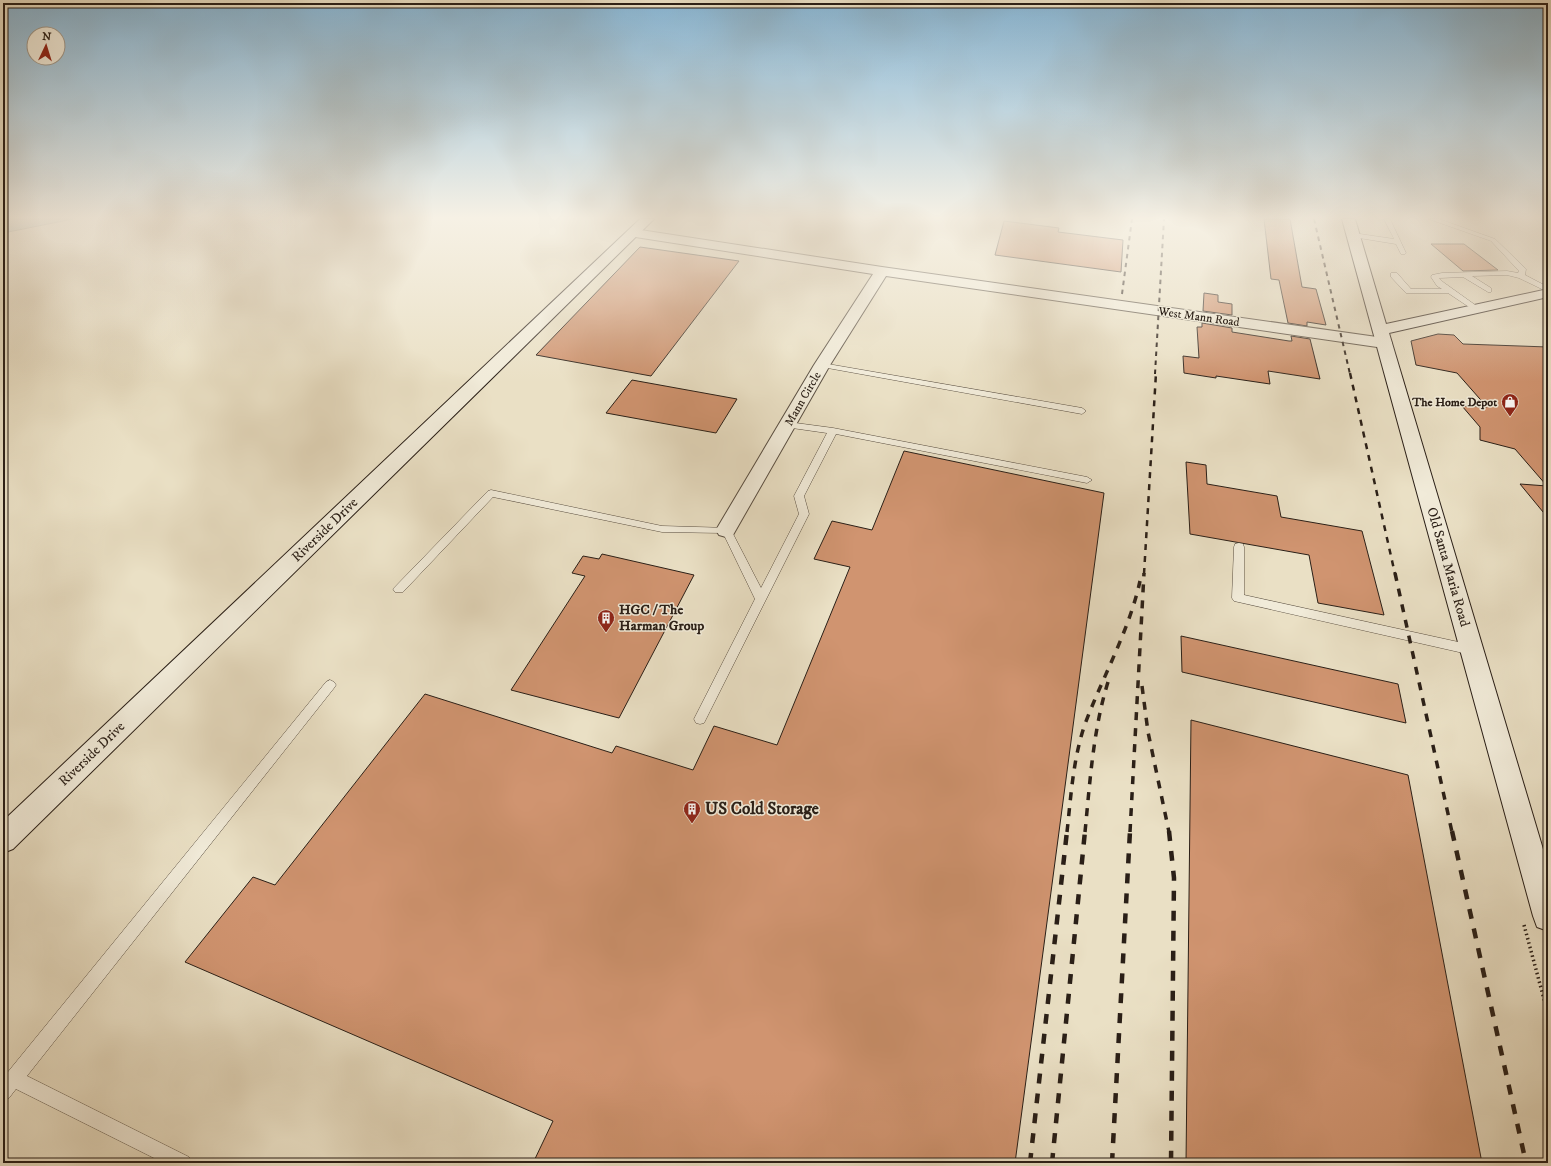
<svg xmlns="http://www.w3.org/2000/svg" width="1551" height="1166" viewBox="0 0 1551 1166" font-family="'IM FELL DW Pica',serif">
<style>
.water{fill:#98bcba;stroke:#6c7d79}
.building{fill:#d09470;stroke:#2a1f17}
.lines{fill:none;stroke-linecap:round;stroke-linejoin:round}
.lane-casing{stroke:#5a4f42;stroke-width:1}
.street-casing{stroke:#5a4f42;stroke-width:2}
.secondary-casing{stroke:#2a1f17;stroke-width:2}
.path{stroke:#2a1f17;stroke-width:3.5;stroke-dasharray:1.5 3;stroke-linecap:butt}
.lane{fill:#f1ebd9;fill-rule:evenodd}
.street{fill:#f1ebd9;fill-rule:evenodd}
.secondary{fill:#f1ebd9;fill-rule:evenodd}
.rail-far3{stroke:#2a1f17;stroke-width:2;stroke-dasharray:4.5 4.5;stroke-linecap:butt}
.rail-far2{stroke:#2a1f17;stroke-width:2.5;stroke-dasharray:6 6;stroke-linecap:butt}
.rail-far1{stroke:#2a1f17;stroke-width:3.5;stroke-dasharray:8 8;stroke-linecap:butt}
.rail{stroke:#2a1f17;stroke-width:4.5;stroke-dasharray:10 10;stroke-linecap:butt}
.labels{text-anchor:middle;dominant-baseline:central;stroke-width:3;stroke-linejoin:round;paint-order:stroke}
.far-street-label{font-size:12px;fill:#2a1f17;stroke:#f1ebd9}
.far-poi-label{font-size:12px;font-weight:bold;fill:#2a1f17;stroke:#f1ebd9;text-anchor:end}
.street-label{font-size:14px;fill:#2a1f17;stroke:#f1ebd9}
.poi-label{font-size:14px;font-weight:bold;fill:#2a1f17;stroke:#f1ebd9;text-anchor:start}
.near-poi-label{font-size:17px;font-weight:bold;fill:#2a1f17;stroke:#f1ebd9;text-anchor:start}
</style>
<rect width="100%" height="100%" fill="#eae0c5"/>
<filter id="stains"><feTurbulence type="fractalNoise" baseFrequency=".005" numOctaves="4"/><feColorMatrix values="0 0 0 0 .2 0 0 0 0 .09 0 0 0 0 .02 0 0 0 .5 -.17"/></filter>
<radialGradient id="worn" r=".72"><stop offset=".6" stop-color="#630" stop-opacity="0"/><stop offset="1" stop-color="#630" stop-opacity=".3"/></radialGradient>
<path class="water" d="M3,219H73L3,233Z"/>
<path class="building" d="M1264,219H1290L1302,287L1316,289L1326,325L1307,322V326L1288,323L1279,280L1271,279Z
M1004,221L1059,228L1058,232L1123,240L1121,272L995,255Z
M1431,244H1464L1498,270L1463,271Z
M640,247L739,261L651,376L536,355Z
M1204,293L1218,295V302L1232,304V315L1203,311Z
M1202,323L1232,328V332L1289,341H1292L1291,336L1310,339L1320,379L1268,371L1270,384L1216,376V378L1184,373L1183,356L1199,358L1197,327H1202Z
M1438,334L1454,335L1463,344L1548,347V518L1520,484L1547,486L1515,449L1480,440V427L1462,406L1487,407L1457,373L1416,365L1411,341Z
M632,380L737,399L716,433L606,413Z
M904,451L1104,493L1015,1163H533L553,1121L185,962L253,877L275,885L425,694L612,753L616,746L693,770L714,726L777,745L850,567L814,559L832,521L872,530Z
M1186,462L1206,465L1207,484L1277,496L1281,517L1362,531L1384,615L1318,603L1309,555L1190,534Z
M602,554L694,575L619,718L511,690L585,576L572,573L583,556L599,559Z
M1181,636L1398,684L1406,723L1182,672Z
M1191,720L1408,775L1482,1163H1186Z"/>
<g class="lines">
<g class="lane-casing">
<path id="lane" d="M1384,219H1390L1406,253L1405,254H1401L1396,244L1353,237L1350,235L1353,233L1394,239Z
M1429,219H1439L1495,239L1526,269L1525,275L1548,287V292L1519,278L1507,275L1472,276L1491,288V292H1488L1463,277L1439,278L1443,282L1478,307L1479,309L1475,311L1448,293H1406L1391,277V273H1397L1411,289H1442L1437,286L1431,277L1432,275L1442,273L1507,271L1518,273L1519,271L1491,241Z
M1545,219H1548V223L1546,222Z
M819,363H822L1082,408L1086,411L1082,414L822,367H819L818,365Z
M788,422L833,428L1087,477L1092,480L1087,483L836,434L804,496L809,514L704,723L700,724L696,723L694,719L755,599L723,533L662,532L493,497L403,592H395L393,589L488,491L491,490L662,526L730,528L761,588L799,514L794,496L827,433L785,427L783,425L785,423Z
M1239,543L1243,544L1244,547V595L1472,645L1476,647L1478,650L1476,653L1472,655L1234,601L1232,598L1234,547L1235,544Z
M330,680L334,682L336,685L334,688L27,1076L189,1157L192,1163H164L16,1089L9,1098L3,1101V1078L326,682Z"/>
</g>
<g class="street-casing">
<path id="street" d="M634,229L882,267L1384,338L1390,340L1392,343L1390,346L1384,348L886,276L830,365L733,535L726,537L719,535L716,530L814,365L873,274L629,236L627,233L629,230Z"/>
</g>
<g class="secondary-casing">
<path id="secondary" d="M640,219H654L13,849L3,853V821Z
M1342,219H1355L1386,324L1548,289V297L1389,333L1548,866V931L1537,927L1533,916Z"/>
</g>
<path class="path" d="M1524,925L1548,1014"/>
<use href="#lane" class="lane"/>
<use href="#street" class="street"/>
<use href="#secondary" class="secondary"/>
<path class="rail-far3" d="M1314,219L1350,374
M1122,294L1132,219
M1155,374L1164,219"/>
<path class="rail-far2" d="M1350,373L1395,574
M1144,574L1156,373"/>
<path class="rail-far1" d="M1395,573L1452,832
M1142,686L1148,732L1169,832
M1067,832C1071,796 1073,759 1085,724C1103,676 1129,631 1140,581
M1085,832C1090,782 1093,730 1108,682
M1130,832L1144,573"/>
<path class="rail" d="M1169,831L1174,878L1171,1163
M1452,831L1526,1163
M1030,1163L1067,831
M1052,1163L1085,831
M1112,1163L1130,831"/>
</g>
<linearGradient id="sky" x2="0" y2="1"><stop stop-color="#88b7d6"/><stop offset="0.57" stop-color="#f6f1e5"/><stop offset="1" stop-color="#f6f1e5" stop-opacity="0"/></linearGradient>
<rect width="1551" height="382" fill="url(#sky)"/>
<defs>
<g id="shop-pin" transform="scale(0.9)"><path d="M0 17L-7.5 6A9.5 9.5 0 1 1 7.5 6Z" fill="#8f2418" stroke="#f1ebd9"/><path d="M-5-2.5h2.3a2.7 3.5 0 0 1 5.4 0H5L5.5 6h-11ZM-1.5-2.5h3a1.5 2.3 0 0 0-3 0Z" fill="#fff"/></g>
<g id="building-pin" transform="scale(0.9)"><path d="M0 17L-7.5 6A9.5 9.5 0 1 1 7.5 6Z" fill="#8f2418" stroke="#f1ebd9"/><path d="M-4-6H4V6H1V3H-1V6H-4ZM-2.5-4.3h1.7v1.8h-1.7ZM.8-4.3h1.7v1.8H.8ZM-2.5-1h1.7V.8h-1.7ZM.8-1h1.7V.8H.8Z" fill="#fff"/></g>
</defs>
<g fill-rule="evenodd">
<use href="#shop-pin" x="1510" y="402"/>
<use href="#building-pin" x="606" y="618"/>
<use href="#building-pin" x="692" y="809"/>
</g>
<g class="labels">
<g class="far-street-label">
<text transform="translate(1199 317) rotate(8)">West Mann Road</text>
<text transform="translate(803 399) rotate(-60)">Mann Circle</text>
</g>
<g class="far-poi-label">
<text x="1497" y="402">The Home Depot</text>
</g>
<g class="street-label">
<text transform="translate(325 530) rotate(-44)">Riverside Drive</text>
<text transform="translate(1448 567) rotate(74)">Old Santa Maria Road</text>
<text transform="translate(92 754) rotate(-44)">Riverside Drive</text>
</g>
<g class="poi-label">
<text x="619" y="610">HGC / The<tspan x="619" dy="16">Harman Group</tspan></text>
</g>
<g class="near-poi-label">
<text x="705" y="809">US Cold Storage</text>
</g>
</g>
<rect width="1551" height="1166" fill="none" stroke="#eae0c5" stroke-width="16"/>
<rect x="4" y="4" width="1543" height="1158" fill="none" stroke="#2a1f17" stroke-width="2"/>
<rect x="8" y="8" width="1535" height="1150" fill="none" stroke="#2a1f17"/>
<g transform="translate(46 46) rotate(4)"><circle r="19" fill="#f1ebd9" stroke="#a1998b"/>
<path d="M0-3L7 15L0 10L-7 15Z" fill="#8f2418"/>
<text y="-6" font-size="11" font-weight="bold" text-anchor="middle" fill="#2a1f17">N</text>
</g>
<rect width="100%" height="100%" filter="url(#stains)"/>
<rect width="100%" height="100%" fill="url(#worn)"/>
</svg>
